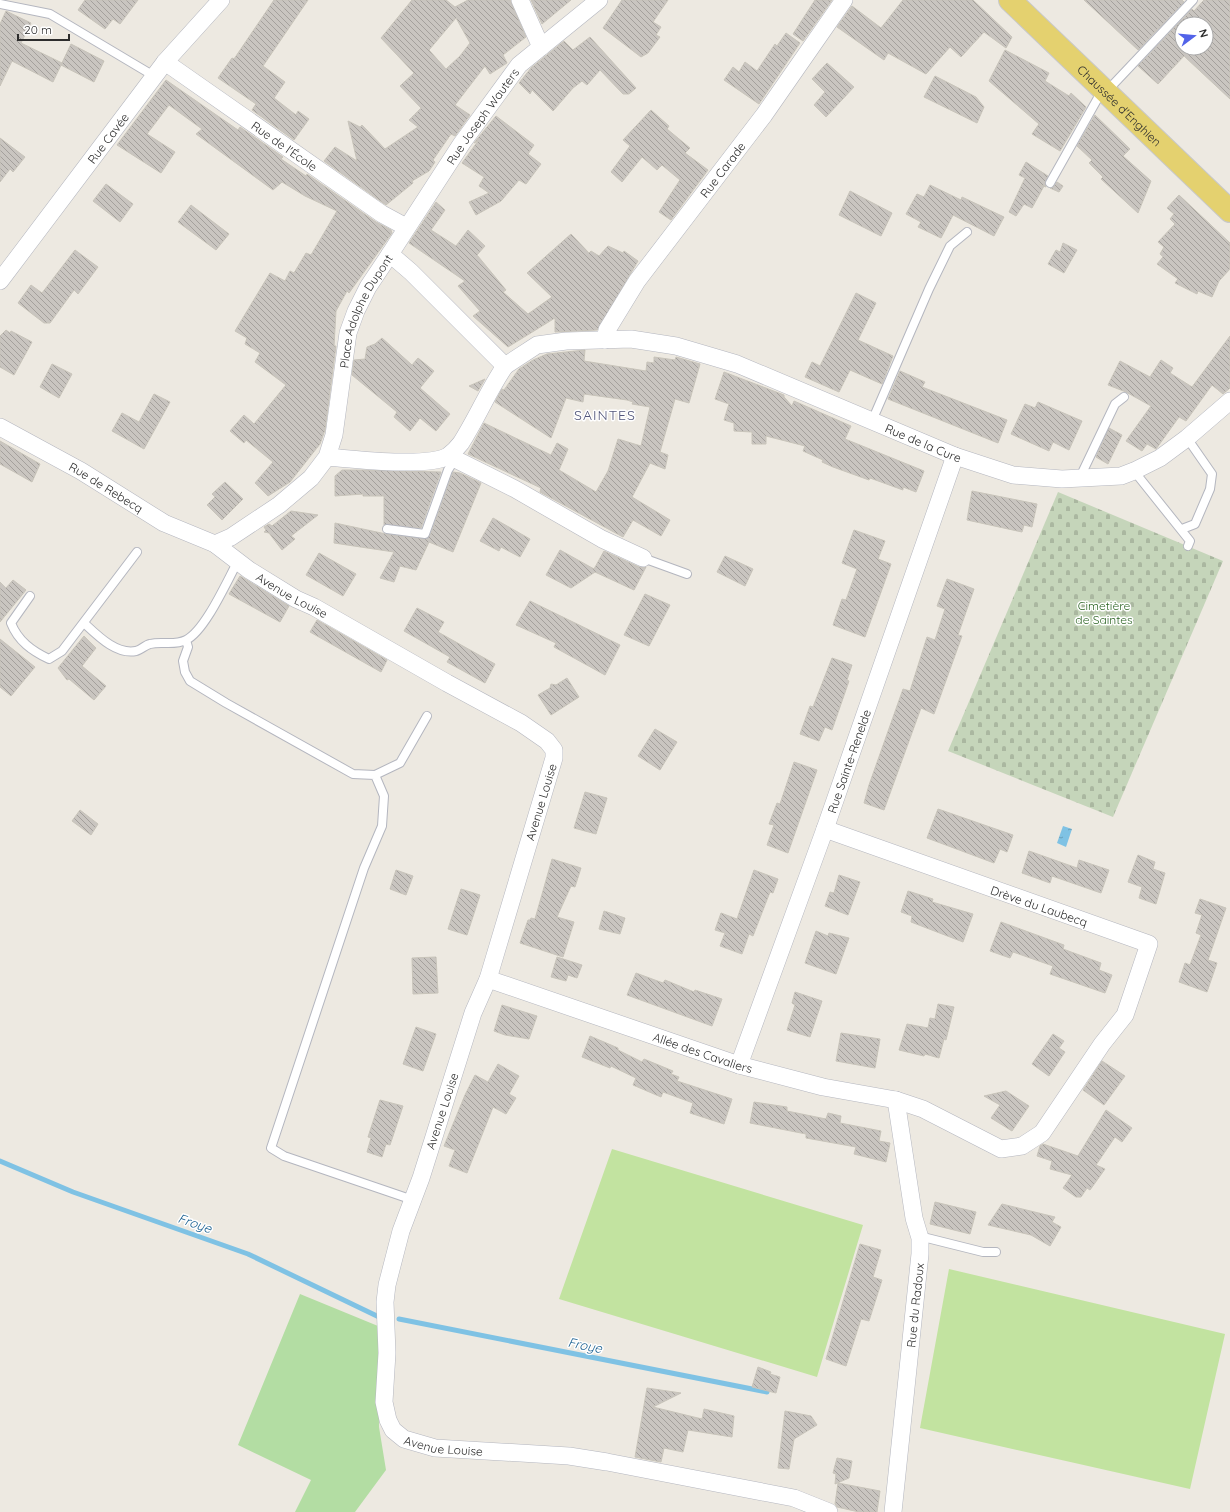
<svg xmlns="http://www.w3.org/2000/svg" width="1230" height="1512" viewBox="0 0 1230 1512" font-family="Quicksand,sans-serif">
<style>
.green{fill:#b3dda3}
.cemetery{fill:url(#cemetery-stones)}
.pitch{fill:#c2e3a0}
.water{fill:url(#water-ripples)}
.lines{fill:none;stroke-linecap:round;stroke-linejoin:round}
.stream{stroke:#7fc2e4;stroke-width:5}
.building{fill:url(#building-back-hatch);stroke:#c8c4ba;fill-rule:evenodd}
.service-casing{stroke:#b4b6bf;stroke-width:10}
.minor-casing{stroke:#b4b6bf;stroke-width:18}
.primary-casing{stroke:#c8c8c8;stroke-width:24}
.service{stroke:#fff;stroke-width:8}
.minor{stroke:#fff;stroke-width:17}
.primary{stroke:#e4d16f;stroke-width:22}
.labels{text-anchor:middle;dominant-baseline:central;stroke-width:3;stroke-linejoin:round;paint-order:stroke}
.street-label{font-size:12px;fill:#2d2d2d;stroke:#fff}
.park-label{font-size:12px;fill:#2b6423;stroke:#fff}
.water-label{font-size:13px;font-style:italic;fill:#1b6192;stroke:#fff}
.quarter-label{font-size:14px;letter-spacing:1px;fill:#51557a;stroke:#fff}
</style>
<defs>
<pattern id="cemetery-stones" width="16" height="16" patternUnits="userSpaceOnUse"><rect width="16" height="16" fill="#c5d5ba"/><path d="M2 7V4a2 2 0 0 1 4 0v3zM10 15v-3a2 2 0 0 1 4 0v3z" fill="#aab7a0"/></pattern>
<pattern id="water-ripples" width="26" height="14" patternUnits="userSpaceOnUse"><rect width="26" height="14" fill="#7fc2e4"/><path d="M2 4q2-2 4 0t4 0M15 11q2-2 4 0t4 0" fill="none" stroke="#689eb9"/></pattern>
<pattern id="building-back-hatch" width="6" height="6" patternUnits="userSpaceOnUse"><rect width="6" height="6" fill="#c9c5c0"/><path d="M-1 5l2 2M0 0l6 6M5-1l2 2" fill="none" stroke="#a4a09c"/></pattern>
</defs>
<rect width="100%" height="100%" fill="#ede9e1"/>
<path class="green" d="M300,1294L378,1326L379,1427L386,1470L355,1512H295L311,1480L238,1445Z"/>
<path class="cemetery" d="M1058,492L1223,561L1113,817L948,751Z"/>
<path class="pitch" d="M612,1149L863,1225L817,1377L559,1299Z
M949,1269L1225,1334L1190,1489L920,1428Z"/>
<path class="water" d="M1063,826L1072,829L1066,847L1057,843Z"/>
<g class="lines">
<path class="stream" d="M0,1161L73,1192L248,1254L379,1317
M399,1319L767,1392"/>
</g>
<path class="building" d="M85,0H138L120,24L113,19L105,29L78,10Z
M274,0H308L263,66L285,82L274,98L296,115L298,111L309,119L294,140L252,110L256,104L218,78L232,58L234,59Z
M412,0H446L455,7L468,0H510L526,37L503,55L507,63L490,74L485,66L455,105L470,115L455,136L451,134L433,160L435,162L429,171L412,181L413,183L386,205L324,161L335,147L357,161L348,121L360,127L362,125L385,149L418,127L409,120L421,108L400,86L414,73L381,38ZM456,18L470,43L460,56L446,69L429,50Z
M531,0H571L542,24Z
M622,0H668L653,22L661,27L656,35L660,37L648,53L641,57L603,28Z
M815,0H832L803,41L793,34Z
M903,0H973L1012,37L1006,48L984,32L961,57L950,47L926,74L888,53L884,60L837,27L852,6L881,28Z
M1084,0H1182L1184,2L1138,50Z
M1204,0H1230V99L1184,56L1158,84L1138,66L1192,9L1194,11ZM1182,24H1206V48H1182Z
M6,11L31,23L21,43L62,63L53,82L12,61L0,86V24Z
M786,33L800,43L759,104L724,80L733,67L739,72L745,62L757,71L775,44L777,46Z
M590,37L636,88L629,94H623L600,70L587,85L582,81L573,88L553,111L532,90L530,94L519,83L531,68L564,41L573,50Z
M71,44L104,61L94,82L61,65Z
M1005,50L1049,73L1045,81L1069,96L1071,93L1086,107L1060,151L1032,134L1039,124L989,81Z
M827,63L854,87L826,117L814,105L825,92L812,79Z
M935,76L976,97L984,107L977,123L924,97Z
M166,80L238,130L240,127L283,157L281,159L306,176L307,174L376,222L391,230L392,233L349,293L347,291L336,311L334,346H336L325,430L320,444L290,482L268,496L255,483L273,462L246,440L244,443L230,431L244,415L254,424L286,385L255,362L260,353L245,344L247,338L235,331L270,273L285,281L290,271L294,273L306,253L311,255L337,211L305,196L282,182L273,190L196,134L202,129L169,105L147,134L175,152L161,173L117,145Z
M651,110L669,126L667,129L690,148L685,153L708,170L671,220L659,212L680,180L662,165L657,170L642,157L622,182L611,172L630,146L623,140Z
M1095,115L1130,149L1123,156L1151,181L1138,213L1101,179L1103,177L1089,163L1092,160L1077,146Z
M496,116L534,145L528,154L541,164L526,184L519,180L501,201L476,215L469,202L489,193L479,186L484,177L462,163L478,141L474,143Z
M0,138L25,157L13,172L10,169L0,182Z
M1026,162L1048,176L1045,183L1046,187L1039,184L1044,186L1032,208L1024,204L1016,216L1009,212L1025,178L1019,175Z
M1057,182L1063,186L1059,192L1050,188L1053,187Z
M106,184L133,204L120,222L93,201Z
M930,185L961,200L962,197L1004,217L994,236L953,215L941,238L918,227L921,222L906,214L917,194L924,197Z
M850,191L892,213L881,236L839,215Z
M1179,195L1230,243V269L1219,281L1212,297L1198,291L1197,294L1175,283L1178,279L1157,264L1163,257L1160,254L1164,247L1158,242L1175,224L1170,219L1174,214L1167,208Z
M436,202L445,210L431,230L456,246L468,230L485,246L477,255L506,290L503,292L528,314L552,297L527,273L571,234L589,253L591,251L599,256L608,246L623,253L624,251L638,261L597,330L555,332V318L508,347L473,316L480,311L458,286L465,281L409,243Z
M191,205L229,234L216,250L178,222Z
M1063,243L1077,250L1064,273L1048,264L1056,250L1060,252Z
M75,250L98,267L78,294L74,290L50,323H44L18,303L31,285L42,293Z
M856,293L876,303L858,340L893,356L882,384L850,370L839,392L805,377L812,362L820,366Z
M6,330L10,333L11,331L32,342L14,375L0,367V336Z
M1230,336V388L1223,394L1212,385L1186,421L1179,417L1156,449L1147,444L1142,451L1126,441L1151,406L1126,392L1108,385L1120,361L1150,377L1161,360L1173,368L1170,373L1192,387Z
M382,338L412,365L418,358L434,371L420,388L450,414L436,431L420,418L410,431L394,417L397,412L352,375L354,360L365,359L367,347L375,344Z
M585,350L584,361L646,371L647,362L654,363V357L675,360L676,357L700,364L689,403L675,399L660,452L668,455L665,469L650,463L632,497L670,520L661,536L633,520L623,537L540,492L541,488L468,454L484,423L551,455L557,443L568,449L559,470L596,492L608,471L618,439L641,446L650,407L632,404L633,402L627,400L584,394L583,402L566,398L551,438L495,402L502,389L504,390L519,369L533,360L547,354Z
M52,364L72,374L59,398L40,387Z
M900,371L925,382L922,387L1007,420L998,443L888,399Z
M724,372L784,395V397L792,406L794,401L851,426L845,439L924,471L916,492L903,487V490L870,478L869,480L833,467L822,462L823,460L803,451L805,446L766,436V444H752V432L734,431V423L724,420L729,404L715,399Z
M485,379L478,391L469,386Z
M154,394L170,402L144,449L112,431L122,413L139,422Z
M1038,402L1082,421L1069,450L1053,442L1049,451L1011,434L1025,404L1035,408Z
M1109,428L1122,435L1108,464L1096,457Z
M0,441L40,464L32,482L0,464Z
M342,470H360L441,472L421,528L384,525V496H363V494L335,496V476Z
M453,472L460,473L481,483L453,552L429,542L416,570L400,566L394,582L380,578L394,552L334,543L335,523L386,534L427,539L430,536Z
M225,482L243,499L222,520L207,505L215,497L212,494Z
M972,491L1037,504L1032,527L1024,525L1022,532L967,520Z
M291,511L318,515L291,536L295,539L282,550L269,533L264,532L266,530L264,527L269,524L272,526Z
M493,518L530,539L520,557L501,547L499,551L480,541Z
M854,530L885,541L878,559L891,564L865,637L833,625L842,599L846,600L857,569L842,563Z
M560,550L594,569L604,551L639,567H646L634,590L595,572L571,588L546,575Z
M319,553L356,574L343,596L306,575Z
M725,556L753,569L745,586L717,572Z
M240,576L289,606L280,622L229,594Z
M947,579L974,589L958,635L962,636L934,714L921,708L884,810L864,803L869,785L903,689L910,691L927,637L935,640L945,609L937,606Z
M13,580L26,590L0,622V582L6,588Z
M645,594L670,605L649,646L624,635Z
M530,601L620,645L605,675L554,647L556,643L516,625Z
M417,608L444,622L438,632L495,664L485,683L447,662L450,657L404,631Z
M317,620L387,660L381,672L310,632Z
M84,636L96,648L82,666L106,686L94,700L69,679L67,680L58,668Z
M0,639L35,667L11,696L0,687Z
M832,658L852,665L847,680L849,681L832,730L825,727L819,741L800,734L810,706L813,707Z
M567,678L579,697L551,715L538,695L550,688L551,684L556,685Z
M655,729L677,742L660,770L638,756Z
M794,762L817,770L788,853L767,845L774,825L769,824L777,803L780,804Z
M585,792L607,798L596,834L574,828Z
M938,809L1013,835L1007,852L1000,849L994,863L927,838Z
M80,810L98,824L91,835L72,821Z
M1029,851L1077,868L1079,860L1109,870L1101,893L1052,876L1050,883L1022,873Z
M1138,855L1155,862L1153,869L1165,873L1156,904L1139,898L1142,887L1128,882Z
M552,859L581,868L575,887L571,886L557,917L574,922L563,957L520,943L528,920H530L531,918L535,919Z
M396,870L413,876L406,895L390,889Z
M754,870L778,879L773,893L770,892L753,936L749,934L742,954L720,946L725,933L715,930L721,913L737,919Z
M839,875L860,882L848,915L825,906L830,892L834,893Z
M461,889L480,895L467,935L448,929Z
M908,891L933,899L932,902L973,914L963,942L911,922L912,916L901,912Z
M1200,899L1226,908L1208,960L1217,963L1207,992L1179,982L1185,963L1190,965L1201,935L1196,933L1202,915L1195,913Z
M604,911L625,918L620,934L599,929Z
M1001,922L1064,945L1063,949L1101,963L1099,970L1112,975L1105,993L1050,974L1053,966L1013,952L1010,958L990,951Z
M816,931L828,936L829,933L849,938L836,974L805,963Z
M436,957L438,993L413,994L412,958Z
M557,957L582,965L577,978L568,975L566,981L551,977Z
M636,973L663,983L665,980L694,992L695,990L722,999L712,1026L627,995Z
M795,992L822,1001L810,1037L787,1030L795,1005L792,1003Z
M938,1004L954,1007L946,1040L944,1039L939,1058L925,1054L924,1056L899,1050L907,1024L928,1028L930,1018L935,1019Z
M502,1005L537,1016L529,1039L505,1035L494,1031Z
M416,1027L436,1034L423,1071L403,1064Z
M841,1033L880,1039L875,1068L836,1061Z
M1053,1034L1064,1041L1059,1048L1065,1052L1049,1076L1032,1064Z
M590,1036L618,1048V1050L642,1062L644,1059L673,1071L671,1074L679,1077L677,1081L732,1099L724,1124L690,1113L693,1103L663,1092L661,1097L633,1085L636,1078L611,1066L610,1068L582,1057Z
M1102,1061L1125,1076L1104,1105L1083,1090Z
M498,1064L519,1076L509,1094L516,1098L506,1114L493,1107L467,1173L449,1166L455,1150L444,1146L465,1095L475,1075L488,1082Z
M1006,1091L1029,1106L1012,1131L991,1118L1000,1105L984,1096Z
M380,1100L403,1106L390,1145L386,1144L382,1157L367,1152L371,1138L368,1137Z
M754,1102L787,1107V1111L826,1119L828,1113L841,1116L840,1123L881,1131L879,1141L890,1143L886,1162L854,1154L856,1147L806,1138V1134L750,1123Z
M1106,1110L1132,1128L1122,1142L1115,1137L1096,1165L1105,1169L1090,1190L1087,1188L1081,1197H1076L1063,1188L1072,1175L1050,1169L1052,1161L1037,1156L1040,1146L1043,1144L1078,1156Z
M935,1202L976,1212L970,1234L930,1224Z
M1002,1204L1055,1217L1052,1222L1061,1227L1050,1246L1031,1235L988,1225Z
M860,1244L881,1250L873,1277L882,1280L869,1321L861,1319L846,1366L826,1359Z
M758,1367L771,1372L770,1374L780,1377L776,1393L752,1387Z
M647,1388L681,1393L653,1407L702,1419L704,1409L734,1416L732,1437L688,1430L683,1452L664,1448L661,1462L635,1457Z
M785,1411L811,1416L817,1425L794,1439L789,1469L778,1468Z
M837,1458L852,1461L849,1478L835,1484L836,1474L833,1473Z
M838,1483L880,1491L877,1512H859L837,1507L835,1504Z"/>
<g class="lines">
<g class="service-casing">
<path id="service" d="M0,4L50,14L154,76
M1107,91L1193,0
M1050,183L1103,89
M872,421L929,289L950,246L967,232
M1134,471L1190,541L1188,546
M1084,478L1083,471L1115,404L1124,397
M387,529L425,534L448,470L455,459
M1182,529L1195,524L1210,489L1212,474L1187,438
M643,558L687,574
M30,596L11,623C18,641 32,651 49,659L62,651L137,552
M84,623C97,635 116,655 136,651C141,650 145,645 150,644C162,641 174,646 186,640C205,631 227,581 238,561
M186,640L188,647L183,661L185,672L190,681L226,703L353,774L375,775L400,763L427,716
M375,775L384,796L382,826L364,868L271,1148L284,1156L413,1200
M919,1236L983,1252H996"/>
</g>
<g class="minor-casing">
<g id="minor">
<path d="M520,0L541,47"/>
<path id="s1" d="M165,62L382,214L406,227"/>
<path id="s2" d="M390,254L462,143L519,65L599,0"/>
<path id="s3" d="M0,281L165,62L221,0"/>
<path id="s4" d="M605,340L607,330L637,281L764,115L844,0"/>
<path id="s5" d="M505,366L537,345L566,341L631,339L676,346L737,364L955,456L1013,475L1062,479L1121,476L1134,471L1160,458L1187,438L1230,401"/>
<path id="s6" d="M0,427L81,471L164,523L215,544L249,570L296,599L314,607L447,683L521,723L547,741L554,750V758L488,979L473,1013L421,1178L401,1231L387,1285L385,1302L387,1353L384,1402L388,1420L393,1430L404,1439L435,1448L569,1456L607,1462L794,1498L829,1512"/>
<path d="M449,456L515,489L602,539L643,558"/>
<path id="s7" d="M215,544L231,537L279,505L311,478L327,457L334,435L348,333L356,311L368,287L390,254L411,272L505,366C488,391 477,418 461,443C458,447 452,453 448,456C427,468 353,459 327,457"/>
<path id="s8" d="M488,979L739,1065L823,1087L896,1100L923,1109L1001,1149L1022,1146L1042,1133L1102,1044L1125,1015L1149,944L825,829"/>
<path id="s9" d="M739,1065L825,829L955,456"/>
<path id="s10" d="M893,1512L920,1254V1238L914,1218L896,1100"/>
</g>
</g>
<g class="primary-casing">
<g id="primary">
<path id="s11" d="M1010,0L1230,211"/>
</g>
</g>
<use href="#service" class="service"/>
<use href="#minor" class="minor"/>
<use href="#primary" class="primary"/>
</g>
<g class="labels">
<g class="street-label">
<text stroke="none"><textPath href="#s11" startOffset="152">Chaussée d'Enghien</textPath></text>
<text stroke="none"><textPath href="#s2" startOffset="166">Rue Joseph Wauters</textPath></text>
<text stroke="none"><textPath href="#s3" startOffset="179">Rue Cavée</textPath></text>
<text stroke="none"><textPath href="#s1" startOffset="146">Rue de l'École</textPath></text>
<text stroke="none"><textPath href="#s4" startOffset="208">Rue Carade</textPath></text>
<text stroke="none"><textPath href="#s7" startOffset="296">Place Adolphe Dupont</textPath></text>
<text stroke="none"><textPath href="#s5" startOffset="444">Rue de la Cure</textPath></text>
<text stroke="none"><textPath href="#s6" startOffset="122">Rue de Rebecq</textPath></text>
<text stroke="none"><textPath href="#s6" startOffset="338">Avenue Louise</textPath></text>
<text stroke="none"><textPath href="#s9" startOffset="323">Rue Sainte-Renelde</textPath></text>
<text transform="translate(541 802) rotate(-73)">Avenue Louise</text>
<text transform="translate(1039 906) rotate(19)">Drève du Laubecq</text>
<text stroke="none"><textPath href="#s8" startOffset="227">Allée des Cavaliers</textPath></text>
<text transform="translate(442 1111) rotate(-72)">Avenue Louise</text>
<text stroke="none"><textPath href="#s10" startOffset="208">Rue du Radoux</textPath></text>
<text stroke="none"><textPath href="#s6" startOffset="1406">Avenue Louise</textPath></text>
</g>
<g class="park-label">
<text x="1104" y="605">Cimetière<tspan x="1104" dy="14">de Saintes</tspan></text>
</g>
<g class="water-label">
<text transform="translate(195 1223) rotate(19)">Froye</text>
<text transform="translate(585 1345) rotate(11)">Froye</text>
</g>
<g class="quarter-label">
<text x="605" y="415">SAINTES</text>
</g>
</g>
<g transform="translate(1194 36) rotate(74)"><circle r="19" fill="#ffffff" stroke="#ababab"/>
<path d="M0-3L7 15L0 10L-7 15Z" fill="#5263e9"/>
<text y="-6" font-size="11" font-weight="bold" text-anchor="middle" fill="#2d2d2d">N</text>
</g>
<path d="M18 34v6h51v-6" fill="none" stroke="#2d2d2d" stroke-width="2"/>
<text x="24" y="34" font-size="12" fill="#2d2d2d" stroke="#ffffff" stroke-width="3" paint-order="stroke">20 m</text>
</svg>
